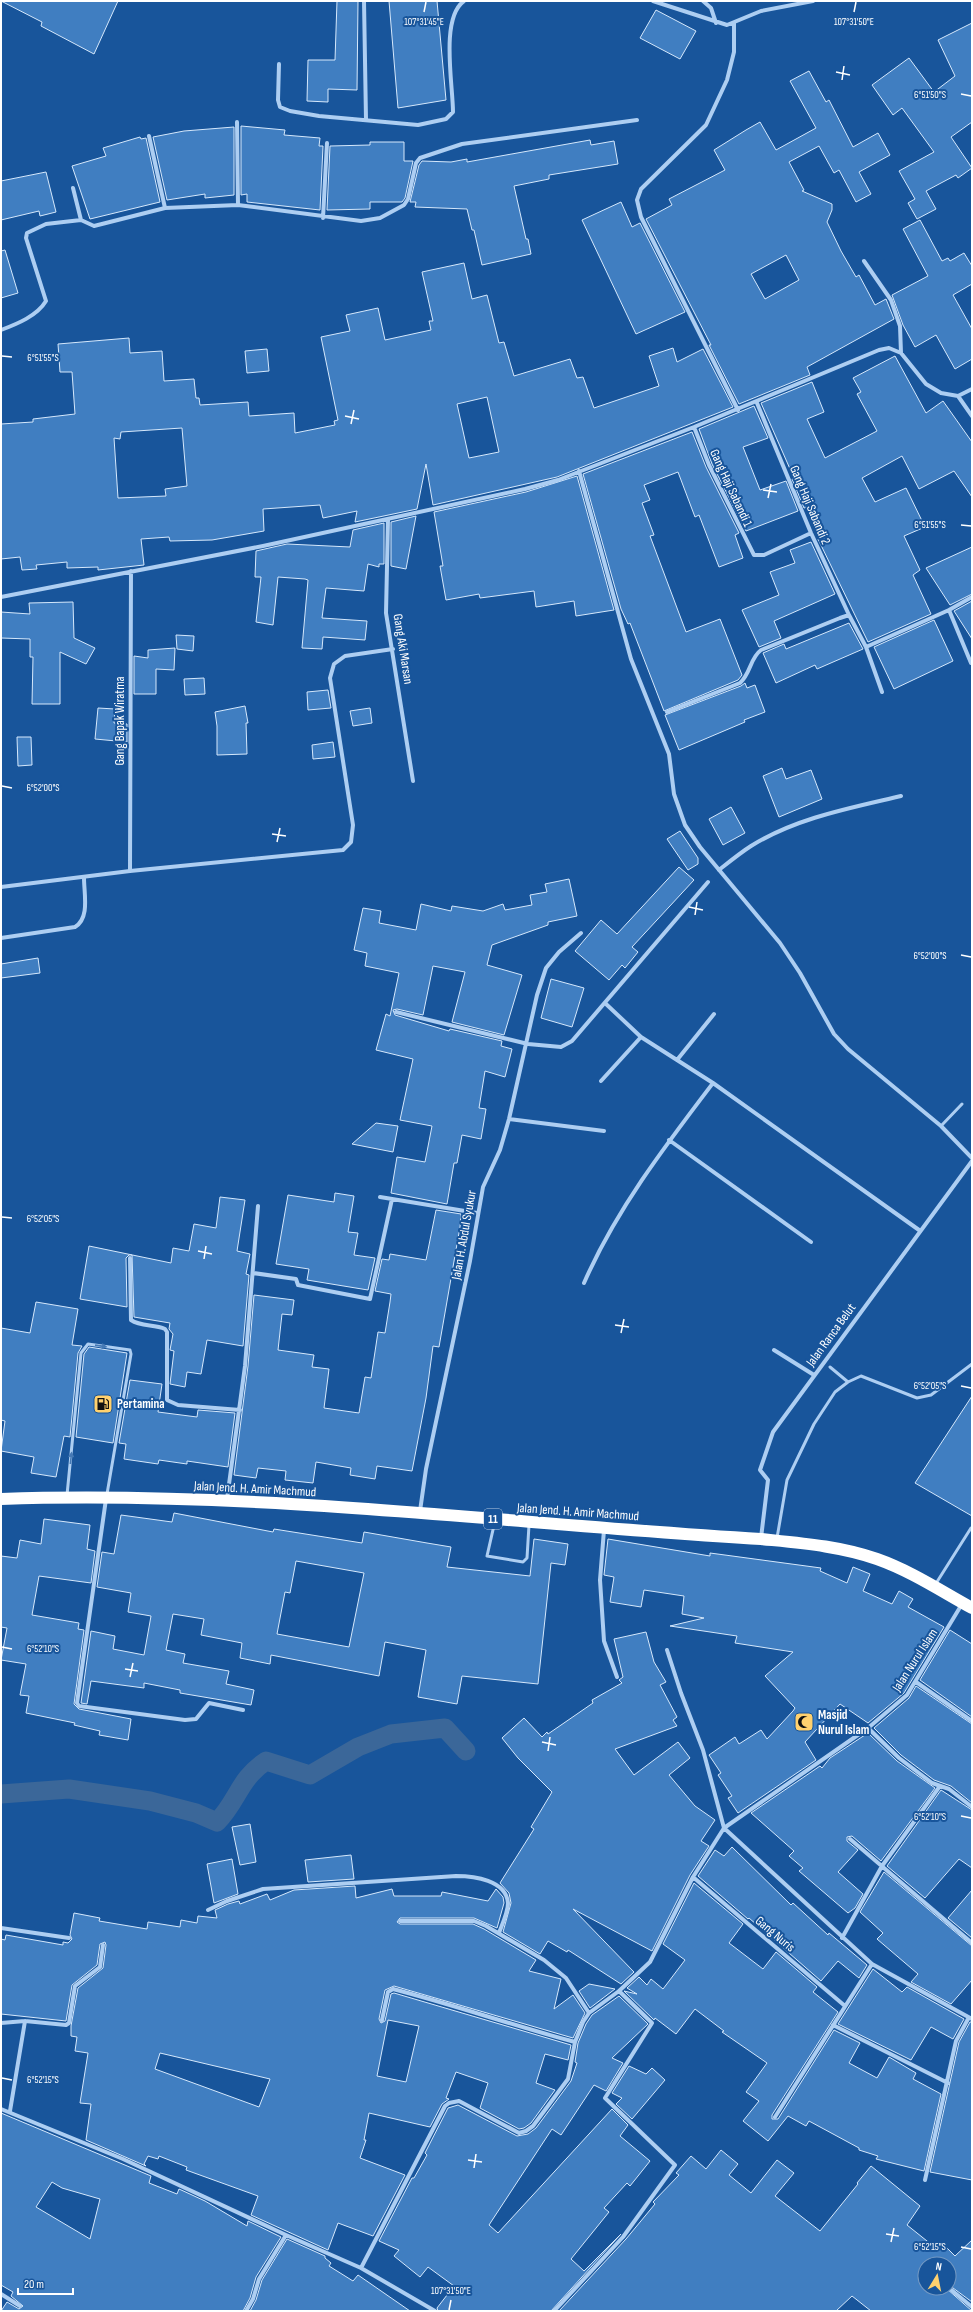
<svg xmlns="http://www.w3.org/2000/svg" width="973" height="2312" viewBox="0 0 973 2312" font-family="'Sofia Sans Condensed',sans-serif">
<style>
.lines{fill:none;stroke-linecap:round;stroke-linejoin:round}
.canal{stroke:#3b6799;stroke-width:19}
.building{fill:#407ec1;stroke:#d5e8fc;fill-rule:evenodd}
.lane{stroke:#adcef2;stroke-width:3}
.street{stroke:#adcef2;stroke-width:4}
.highway{stroke:#fff;stroke-width:12}
.oneway{fill:#4579b5}
.ticks{fill:none;stroke:#fff;stroke-width:1.5}
.labels{text-anchor:middle;dominant-baseline:central;stroke-width:4;stroke-linejoin:round;paint-order:stroke}
.shield{fill:#18559b;stroke:#bacce1;stroke-width:1}
.shield-label{font-size:12px;font-weight:bold;fill:#fff}
.street-label{font-size:13px;fill:#fff;stroke:#18559b}
.poi-label{font-size:13px;font-weight:bold;fill:#fff;stroke:#18559b;text-anchor:start}
.ticks-label{font-size:10px;text-anchor:middle;fill:#fff;stroke:#18559b;stroke-width:4;stroke-linejoin:round;paint-order:stroke}
</style>
<rect width="100%" height="100%" fill="#18559b"/>
<g class="lines">
<path class="canal" d="M1,1794L69,1789L150,1801L196,1813L217,1822C238,1801 238,1780 266,1761L310,1775L358,1747L391,1734L445,1728L466,1751"/>
</g>
<path class="building" d="M1,1H118L94,54L41,26L42,22Z
M337,1H358L357,90L328,89V102L307,101L308,60H335Z
M389,1H437L446,100L398,108Z
M656,10L696,31L680,59L640,38Z
M972,23V122L951,137L972,168L958,178L956,175L926,191L936,209L917,219L908,203L915,199L899,171L934,152L902,108L893,115L872,85L909,58L934,92L955,76L938,40Z
M809,71L826,102L829,100L853,147L878,133L890,155L859,172L871,194L856,202L839,170L834,173L819,146L789,162L804,190L802,191L832,204V210L827,222L841,251L856,277L859,275L875,305L886,299L894,319L807,367L810,375L739,404L709,345H711L646,219L672,205L669,199L725,170L714,150L746,130L760,122L776,150L816,128L790,81ZM786,255L799,280L765,299L751,274Z
M241,126L285,130L284,135L320,138L319,146H323L320,210L247,202V194L241,195Z
M234,127V195L205,198V194L167,200L153,137L184,131Z
M140,137L141,139L146,138L160,202L90,219L72,166L106,156L103,148Z
M590,140L591,145L614,141L618,164L549,175V179L514,186L526,239H528L531,254L482,265L474,230H472L467,209L415,207L416,202H410L419,165L422,161L451,162L467,159V162Z
M370,142H404V161H413L405,198L402,202H370V209L327,210L330,146L370,145Z
M46,172L56,212L40,216L39,211L1,220V181Z
M621,202L632,227L640,223L685,312L636,334L582,220Z
M920,220L942,261L948,258L950,261L964,253L972,266V284L953,295L972,329V359L955,369L936,335L915,347L903,325L892,295L928,276L903,229Z
M5,250L18,293L1,298V251Z
M464,263L472,299L487,295L499,343L504,342L514,376L570,359L577,378L583,377L594,408L659,386L649,356L673,348L677,362L703,349L733,407L557,477L433,505L426,464L417,509L355,522L357,511L323,518L320,505L263,509L264,531L212,540L170,541L169,537L141,539L144,565L98,570V567L67,568V562L36,565L37,569L22,570L20,557L1,559V424L33,422V419L75,414L72,372H60L58,344L129,338L130,353L162,351L164,381L194,379L196,398H199L200,405L248,402L249,416L294,413L295,433L335,425L334,421L338,420L321,337L350,331L346,315L378,308L385,340L431,330L429,321H433L422,272ZM487,397L499,452L469,458L457,404ZM182,428L187,486L165,489L166,496L118,498L114,438L120,439L121,432Z
M267,349L269,371L247,373L245,351Z
M895,356L926,413L943,401L972,442V497L954,471L919,489L902,456L862,478L875,502L906,488L925,527L904,536L920,570L913,575L931,614L868,642L818,539L821,538L820,531L808,507L804,508L792,479L794,478L761,403L812,382L824,412L807,419L825,458L877,431L857,394L861,392L853,378Z
M754,406L768,438L743,447L760,490L786,481L798,511L746,531L712,464L699,429Z
M692,432L706,467L739,533L735,535L743,558L719,567L699,515L695,517L678,472L644,485L650,500L642,503L654,535L650,536L686,632L720,619L742,675L738,680L664,711L630,623L628,624L621,609L583,474Z
M577,476L614,610L576,616L574,601L536,607L534,591L480,598L479,594L446,600L440,566H443L434,512L526,492Z
M416,516L406,569L391,566V522Z
M384,523V564H379V567L368,564L364,591L326,588L322,618L367,621L365,640L323,637L322,649L302,648L308,580L305,579L278,577L273,625L256,622L261,577H255L256,551L287,544L350,547L353,530Z
M811,542L835,594L774,621L781,638L759,647L742,610L779,595L770,572L795,563L790,550Z
M972,547V594L950,605L926,568Z
M972,601V639L954,611Z
M73,602L74,638L95,648L86,664L60,652V704H32L33,657H30V639L1,638V612L30,614L29,603Z
M934,620L953,661L894,689L874,647Z
M849,623L863,649L817,669L815,665L776,683L763,653L784,644L786,649Z
M176,635L194,636L193,651L177,649Z
M175,648L174,670L156,669V694H134V656L148,658V650Z
M204,678L205,694L185,695L184,679Z
M745,683L747,688L755,685L765,712L744,720L745,722L679,750L665,715L741,686Z
M328,690L331,708L308,710L307,692Z
M245,706L248,723H246L247,754L217,755V726L215,712Z
M98,708L115,709L114,723L127,724V742L95,739Z
M370,708L372,723L353,726L350,711Z
M17,737H31L32,765L18,766Z
M333,742L335,757L313,759L312,745Z
M782,768L786,779L811,770L822,799L779,817L763,776Z
M731,807L745,833L723,845L709,819Z
M680,831L698,858V864L688,870L667,839Z
M679,867L694,880L632,947L638,952L625,968L622,965L609,980L575,951L601,920L617,934Z
M569,879L577,916L548,922V925L492,945L487,965L522,975L504,1035L452,1022L465,972L433,966L423,1015L397,1009L393,1010L395,1015L449,1031L450,1029L502,1041L501,1046L512,1049L505,1077L485,1071L479,1108L486,1109L481,1139L462,1135L457,1163H454L447,1204L391,1193L397,1157L425,1162L432,1126L400,1120L413,1059L376,1050L386,1014L390,1016L399,973L365,966L367,953L354,950L363,908L381,911L379,923L416,930L421,904L451,911L452,906L483,911L503,904L505,910L532,905L530,895L547,892L545,884Z
M38,958L40,973L1,978V964Z
M551,979L584,988L572,1027L541,1018Z
M376,1123L398,1126L393,1152L352,1144Z
M335,1193L354,1196L348,1232L358,1233L354,1255L375,1258L368,1290L307,1280L309,1269L276,1264L288,1195L334,1202Z
M220,1197L245,1200L237,1251L250,1254L246,1274L249,1275L243,1346L207,1340L201,1374L187,1372L185,1387L170,1384L174,1351L170,1350L173,1334L169,1329L170,1323L134,1317L132,1255H129L126,1258L127,1307L80,1299L89,1246L171,1263L173,1248L189,1251L194,1224L216,1228Z
M436,1210L461,1214L460,1227L439,1347L433,1346L426,1398L412,1471L377,1466L375,1479L350,1475L351,1468L316,1462L313,1483L285,1480L286,1471L258,1468L256,1478L234,1475L248,1366L254,1295L294,1300L292,1315L282,1314L278,1350L314,1355L312,1367L329,1369L324,1408L359,1413L365,1377L371,1378L378,1332L385,1333L390,1302L391,1294L375,1291L382,1259L389,1260L390,1254L426,1260Z
M36,1302L78,1309L72,1345L82,1346L78,1353L70,1437L64,1436L56,1477L31,1473L34,1457L1,1451L5,1421L1,1420V1328L30,1333Z
M89,1347L127,1353L113,1443L76,1437L84,1354Z
M130,1380L162,1384L158,1412L197,1417L198,1410L235,1413L228,1467L187,1461V1464L159,1460L158,1464L124,1459L126,1444L119,1443Z
M972,1396V1516L915,1483Z
M174,1513L273,1532L274,1529L362,1543L364,1532L427,1543L451,1547L447,1567L530,1576L534,1539L568,1544L565,1565L551,1563L538,1684L462,1676L457,1704L418,1697L426,1650L385,1642L379,1676L271,1655L270,1664L240,1658L242,1643L201,1635L204,1619L173,1614L166,1650L185,1654L183,1663L229,1671L226,1684L254,1690L251,1705L180,1693V1690L144,1683V1688L91,1681L87,1704L81,1703L91,1631L115,1636L113,1649L144,1655L151,1616L128,1612L131,1593L97,1587L102,1552L114,1554L121,1515L172,1522ZM296,1561L364,1573L349,1647L277,1634L285,1592L290,1593Z
M44,1519L90,1525L87,1549L95,1551L91,1583L39,1576L32,1615L79,1623L78,1629L84,1630L74,1704L79,1709L131,1719L128,1740L99,1735L100,1731L74,1725L75,1723L26,1713L29,1696L20,1695L26,1664L1,1660L7,1628L1,1627V1556L17,1558L20,1540L41,1544Z
M608,1539L710,1556V1553L821,1568L820,1571L847,1583L853,1567L870,1574L863,1591L892,1604L899,1591L913,1599L908,1607L944,1627L904,1693L868,1723L840,1704L805,1742L816,1760L738,1813L728,1798L732,1796L718,1775L721,1773L709,1755L735,1737L739,1744L761,1730L767,1739L793,1711L795,1708L765,1676L793,1652L735,1643L737,1636L670,1626L704,1618L682,1614L684,1596L644,1590L641,1607L610,1602L614,1577L604,1575Z
M950,1630L972,1644V1717L920,1680Z
M646,1632L654,1662L666,1682L660,1685L677,1717L673,1720L677,1726L615,1749L634,1775L678,1742L690,1758L669,1775L695,1806L715,1820L701,1841L709,1846L690,1875L652,1951L573,1909L634,1972L621,1984L568,1950L567,1952L548,1941L540,1954L503,1932L511,1903L509,1893L500,1883L534,1829L531,1827L552,1792L518,1758L502,1738L524,1718L542,1737L547,1732L548,1734L593,1703L592,1700L622,1683L619,1680L623,1677L614,1639Z
M916,1686L972,1724V1803L951,1786L934,1780L901,1755L874,1728L909,1698Z
M868,1733L897,1761L935,1788L881,1861L852,1836L847,1837V1841L858,1850L838,1872L863,1894L855,1908L848,1913L799,1871L803,1868L789,1856L794,1851L751,1813L820,1766L822,1768L830,1758Z
M941,1790L972,1810V1868L959,1859L925,1898L887,1866Z
M250,1824L256,1862L240,1865L232,1827Z
M732,1847L791,1905L793,1903L828,1935L829,1933L867,1965L859,1978L838,1961L821,1981L749,1918L748,1919L698,1876L715,1850L724,1856Z
M351,1855L354,1879L308,1882L305,1860Z
M232,1859L238,1894L214,1903L207,1864Z
M884,1872L972,1946V1980L951,2004L911,1982L918,1974L877,1939L883,1933L860,1912Z
M694,1883L743,1924L729,1943L763,1969L776,1952L817,1987L813,1992L838,2012L772,2115V2119H778L834,2030L860,2043L849,2063L877,2078L889,2057L916,2073L913,2079L941,2094L924,2171L876,2159L878,2156L859,2150V2148L809,2121L806,2126L788,2116L768,2141L743,2121L759,2101L746,2092L767,2063L722,2032L724,2031L695,2009L676,2034L655,2018L654,2020L624,1991L637,1994L627,1988L639,1977L647,1985L651,1979L663,1989L685,1960L663,1944Z
M355,1886L356,1898L392,1889L394,1896H441L442,1892L488,1901L496,1889L503,1897L504,1903L497,1928L474,1918H400L397,1922L400,1924H473L484,1929L536,1960L529,1971L561,1979L554,2009L573,1995L585,2013L573,2038L394,1986L385,1990L379,2019L381,2023L385,2021L391,1994L394,1993L571,2045L568,2060L545,2054L536,2083L555,2090L531,2123L524,2128L519,2129L480,2108L488,2083L456,2072L446,2098L449,2099L442,2104L430,2127L369,2113L364,2140H366L360,2158L405,2175L373,2236L338,2223L328,2250L251,2215L258,2196L186,2170L187,2167L159,2156L158,2159L148,2156L144,2164L146,2166L86,2140L91,2104L80,2103L88,2053L75,2051L77,2037L71,2036V2026L78,1988L103,1968L106,1945L105,1942L100,1944L97,1965L72,1985L66,2021L1,2014V1939L5,1940L6,1935L63,1945V1942L68,1943L72,1939L70,1935L74,1913L100,1918L99,1921L147,1929L148,1922L180,1927L181,1920L197,1923L198,1916L217,1918L215,1910L228,1904L239,1901L240,1904L267,1894L270,1900L294,1890ZM388,2020L419,2026L406,2082L377,2076ZM160,2053L270,2079L259,2107L155,2069Z
M972,1890V1938L948,1918Z
M873,1969L902,1992L907,1987L964,2019L953,2039L931,2027L911,2060L838,2024Z
M589,1984L615,1989L590,2008L579,1991Z
M619,1996L648,2024L612,2058L623,2063L606,2091L594,2085L561,2135L552,2129L489,2225L498,2233L612,2109L628,2125L620,2136L650,2161L630,2186L627,2183L604,2208L609,2212L571,2259L584,2271L621,2234L551,2311H438L437,2308L454,2286L428,2267L420,2277L394,2256L399,2250L379,2241L412,2178H414L427,2155L425,2153L448,2108L458,2105L517,2136L528,2134L536,2128L571,2081L577,2063L575,2062L578,2043L586,2024L592,2015Z
M970,2022H972V2180L930,2172L959,2042Z
M629,2066L646,2074L652,2068L665,2080L632,2119L616,2104L622,2098L612,2093Z
M1,2113L151,2176L149,2183L177,2194L179,2189L205,2201L247,2226L248,2221L281,2237L256,2277L250,2298L243,2311H1L7,2302L19,2309L23,2306L11,2296L13,2292L1,2285ZM52,2182L62,2188L100,2199L90,2239L36,2207Z
M721,2150L738,2164L729,2175L751,2193L777,2160L794,2173L775,2196L820,2231L858,2184L857,2183L871,2166L920,2206L907,2225L937,2249L942,2243L955,2256L972,2240V2302L949,2285V2264H925V2288H946L972,2311H871L852,2296L836,2311H559L626,2239L655,2204L653,2202L679,2175L676,2173L691,2156L706,2169Z
M287,2239L325,2256V2258L331,2263L329,2266L353,2281L358,2275L410,2311H250L256,2300L262,2280Z"/>
<g class="lines">
<path class="lane" d="M941,1126L962,1104
M830,1367L848,1382
M67,1495L81,1353L88,1344L130,1350L131,1354L107,1494
M495,1521L487,1556L523,1562L527,1558L529,1525
M777,1538L787,1480L814,1424L835,1392L848,1382L861,1376L917,1398L931,1395L972,1364
M935,1585L971,1528"/>
<path class="street" d="M364,1L366,120
M653,1L727,25L761,11L813,1
M703,1L711,8L716,23
M734,23V52L727,80L706,125L641,189L637,200L641,217L738,410
M279,64L278,100L280,107L290,111L319,116L418,125L446,119L453,112C453,85 440,18 464,1
M237,122L238,205
M149,136L165,208
M73,188L81,220
M323,218L327,143
M864,261L891,300L900,326L901,353
M1,330C17,324 37,316 46,301L26,238L27,233L46,224L81,220L94,226L165,208L238,205L361,221L380,218L404,205L408,199L416,163L420,158L462,144L637,120
M958,396L972,416
M757,403L811,533L849,615
M694,427L709,465L754,555H764L811,533
M579,471L631,659L669,754L674,794L685,825L700,847L780,943L800,973L834,1034L848,1049L941,1126L972,1158
M388,520L386,613L413,781
M1,597L263,546L525,489L558,480L694,427L879,350L889,348L901,353L926,384L941,393L958,396L972,389
M949,610L971,663
M866,647L882,692
M667,712L740,683C751,673 750,658 761,650L840,618L849,615L866,647L949,610L972,597
M719,870C729,862 740,853 751,846C796,818 850,808 901,796
M130,871L131,571
M1,887L130,871L343,850L351,842L353,825L330,678L334,664L345,656L393,649
M1,938L75,927C90,918 84,894 84,878
M606,1004L641,1037L713,1083L919,1230
M396,1012L528,1044L561,1047L572,1041L708,882
M677,1060L714,1014
M601,1081L641,1037
M509,1119L604,1131
M669,1140L811,1242
M380,1197L477,1213
M130,1258L131,1320C141,1327 154,1324 165,1329L167,1332V1400L178,1405L240,1410
M253,1273L296,1279L298,1285L370,1299L392,1199
M584,1283C616,1210 665,1146 713,1083
M774,1350L814,1375
M106,1499L77,1703L79,1706L185,1720L196,1719L209,1703L243,1710
M227,1499L245,1366L258,1206
M420,1511L426,1469L470,1261L483,1187L500,1150L509,1119L537,995L546,968L559,952L581,933
M604,1530L600,1580L604,1641L617,1677
M761,1538L768,1480L760,1470L773,1432L972,1161
M667,1650L681,1693L703,1750L724,1828L872,1964L972,2019
M916,1682L972,1721
M868,1728L899,1758L932,1783L949,1789L972,1807
M850,1839L972,1943
M693,1877L845,2006
M208,1910L227,1901L263,1889L456,1876C474,1876 506,1880 508,1903C508,1912 502,1925 499,1933
M400,1921H474L486,1926L544,1960L566,1978L589,2013
M1,1928L69,1938
M842,1938L882,1866L940,1786
M382,2020L388,1992L393,1989C455,2005 514,2026 575,2042
M1,2023L25,2021L66,2025L69,2023L75,1986L100,1967L103,1945
M833,2025L948,2083
M1,2109L123,2159L286,2235L361,2268L435,2311
M10,2111L25,2021
M775,2117L872,1964
M925,2180L956,2041L968,2019
M361,2268L445,2106L449,2103L459,2101L519,2133L526,2131L533,2126L568,2079L575,2042L583,2022L589,2013L619,1991L650,1962L693,1877L724,1828L868,1728L907,1695L962,1604
M949,2288L972,2307
M1,2294L20,2306
M246,2311L253,2299L259,2279L286,2235
M554,2311L623,2237L675,2165L605,2098L652,2023L619,1991"/>
<path class="highway" d="M1,1499C255,1490 508,1524 761,1539C800,1543 840,1546 877,1559C911,1571 941,1591 972,1608"/>
</g>
<defs><path id="oneway-solid" d="M-6-.8H1V-3.2L6.5 0L1 3.2V.8H-6Z"/></defs>
<g class="oneway">
<use href="#oneway-solid" transform="translate(101 1346) rotate(8)"/>
<use href="#oneway-solid" transform="translate(71 1458) rotate(-84)"/>
</g>
<path class="ticks" d="M424,12L426,2M854,12L856,2M836,72L850,75M842,80L844,66M961,94L971,96M2,356L12,357M345,416L359,419M351,424L354,410M763,490L777,492M768,498L771,484M961,525L971,526M2,786L12,788M272,834L286,836M277,842L280,828M689,907L703,910M695,915L697,902M961,955L971,957M2,1217L12,1218M198,1251L212,1254M204,1259L206,1246M615,1325L629,1327M621,1333L624,1319M961,1386L971,1388M2,1647L12,1649M125,1669L138,1671M130,1677L133,1663M542,1742L556,1745M548,1751L550,1737M961,1816L971,1818M2,2078L12,2080M468,2160L482,2162M474,2168L476,2154M886,2234L899,2236M891,2242L894,2228M961,2247L971,2249M449,2310L451,2300"/>
<defs>
<g id="fuel-square" transform="scale(1)"><rect x="-9" y="-9" width="18" height="18" rx="4" fill="#ffd16e" stroke="#18559b"/><path d="M-5.5-6h7V0h2V4h1.3V-2.5L3-4.5l.8-.8L6-3V5H2.5V1h-1V6h-7ZM-4.2-4.7v3.2H.2V-4.7Z" fill="#111"/></g>
<g id="mosque-square" transform="scale(1)"><rect x="-9" y="-9" width="18" height="18" rx="4" fill="#ffd16e" stroke="#18559b"/><path d="M3.5-4.9A6 6 0 1 0 3.5 4.9A5 5 0 1 1 3.5-4.9Z" fill="#111"/></g>
</defs>
<g fill-rule="evenodd">
<use href="#fuel-square" x="103" y="1404"/>
<use href="#mosque-square" x="804" y="1722"/>
</g>
<g class="labels">
<rect class="shield" x="484" y="1509" width="18" height="20" rx="3"/>
<g class="shield-label">
<text x="493" y="1519">11</text>
</g>
<g class="street-label">
<text transform="translate(731 488) rotate(65)">Gang Haji Sabandi 1</text>
<text transform="translate(810 505) rotate(67)">Gang Haji Sabandi 2</text>
<text transform="translate(403 649) rotate(81)">Gang Aki Marsan</text>
<text transform="translate(120 721) rotate(-90)">Gang Bapak Wiratma</text>
<text transform="translate(464 1235) rotate(-80)">Jalan H. Abdul Syukur</text>
<text transform="translate(831 1335) rotate(-54)">Jalan Ranca Belut</text>
<text transform="translate(255 1489) rotate(3)">Jalan Jend. H. Amir Machmud</text>
<text transform="translate(578 1512) rotate(4)">Jalan Jend. H. Amir Machmud</text>
<text transform="translate(915 1660) rotate(-57)">Jalan Nurul Islam</text>
<text transform="translate(775 1934) rotate(40)">Gang Nuris</text>
</g>
<g class="poi-label">
<text x="117" y="1404">Pertamina</text>
<text x="818" y="1715">Masjid<tspan x="818" dy="15">Nurul Islam</tspan></text>
</g>
</g>
<g class="ticks-label">
<text x="424" y="25">107°31'45"E</text>
<text x="854" y="25">107°31'50"E</text>
<text x="930" y="98">6°51'50"S</text>
<text x="43" y="361">6°51'55"S</text>
<text x="930" y="528">6°51'55"S</text>
<text x="43" y="791">6°52'00"S</text>
<text x="930" y="959">6°52'00"S</text>
<text x="43" y="1222">6°52'05"S</text>
<text x="930" y="1389">6°52'05"S</text>
<text x="43" y="1652">6°52'10"S</text>
<text x="930" y="1820">6°52'10"S</text>
<text x="43" y="2083">6°52'15"S</text>
<text x="930" y="2250">6°52'15"S</text>
<text x="451" y="2294">107°31'50"E</text>
</g>
<rect width="973" height="2312" fill="none" stroke="#ffffff" stroke-width="4"/>
<g transform="translate(937 2276) rotate(10)"><circle r="19" fill="#18559b" stroke="#7499c3"/>
<path d="M0-3L7 15L0 10L-7 15Z" fill="#ffd16e"/>
<text y="-6" font-size="11" font-weight="bold" text-anchor="middle" fill="#ffffff">N</text>
</g>
<path d="M18 2288v6h55v-6" fill="none" stroke="#ffffff" stroke-width="2"/>
<text x="24" y="2288" font-size="12" fill="#ffffff" stroke="#18559b" stroke-width="3" paint-order="stroke">20 m</text>
</svg>
